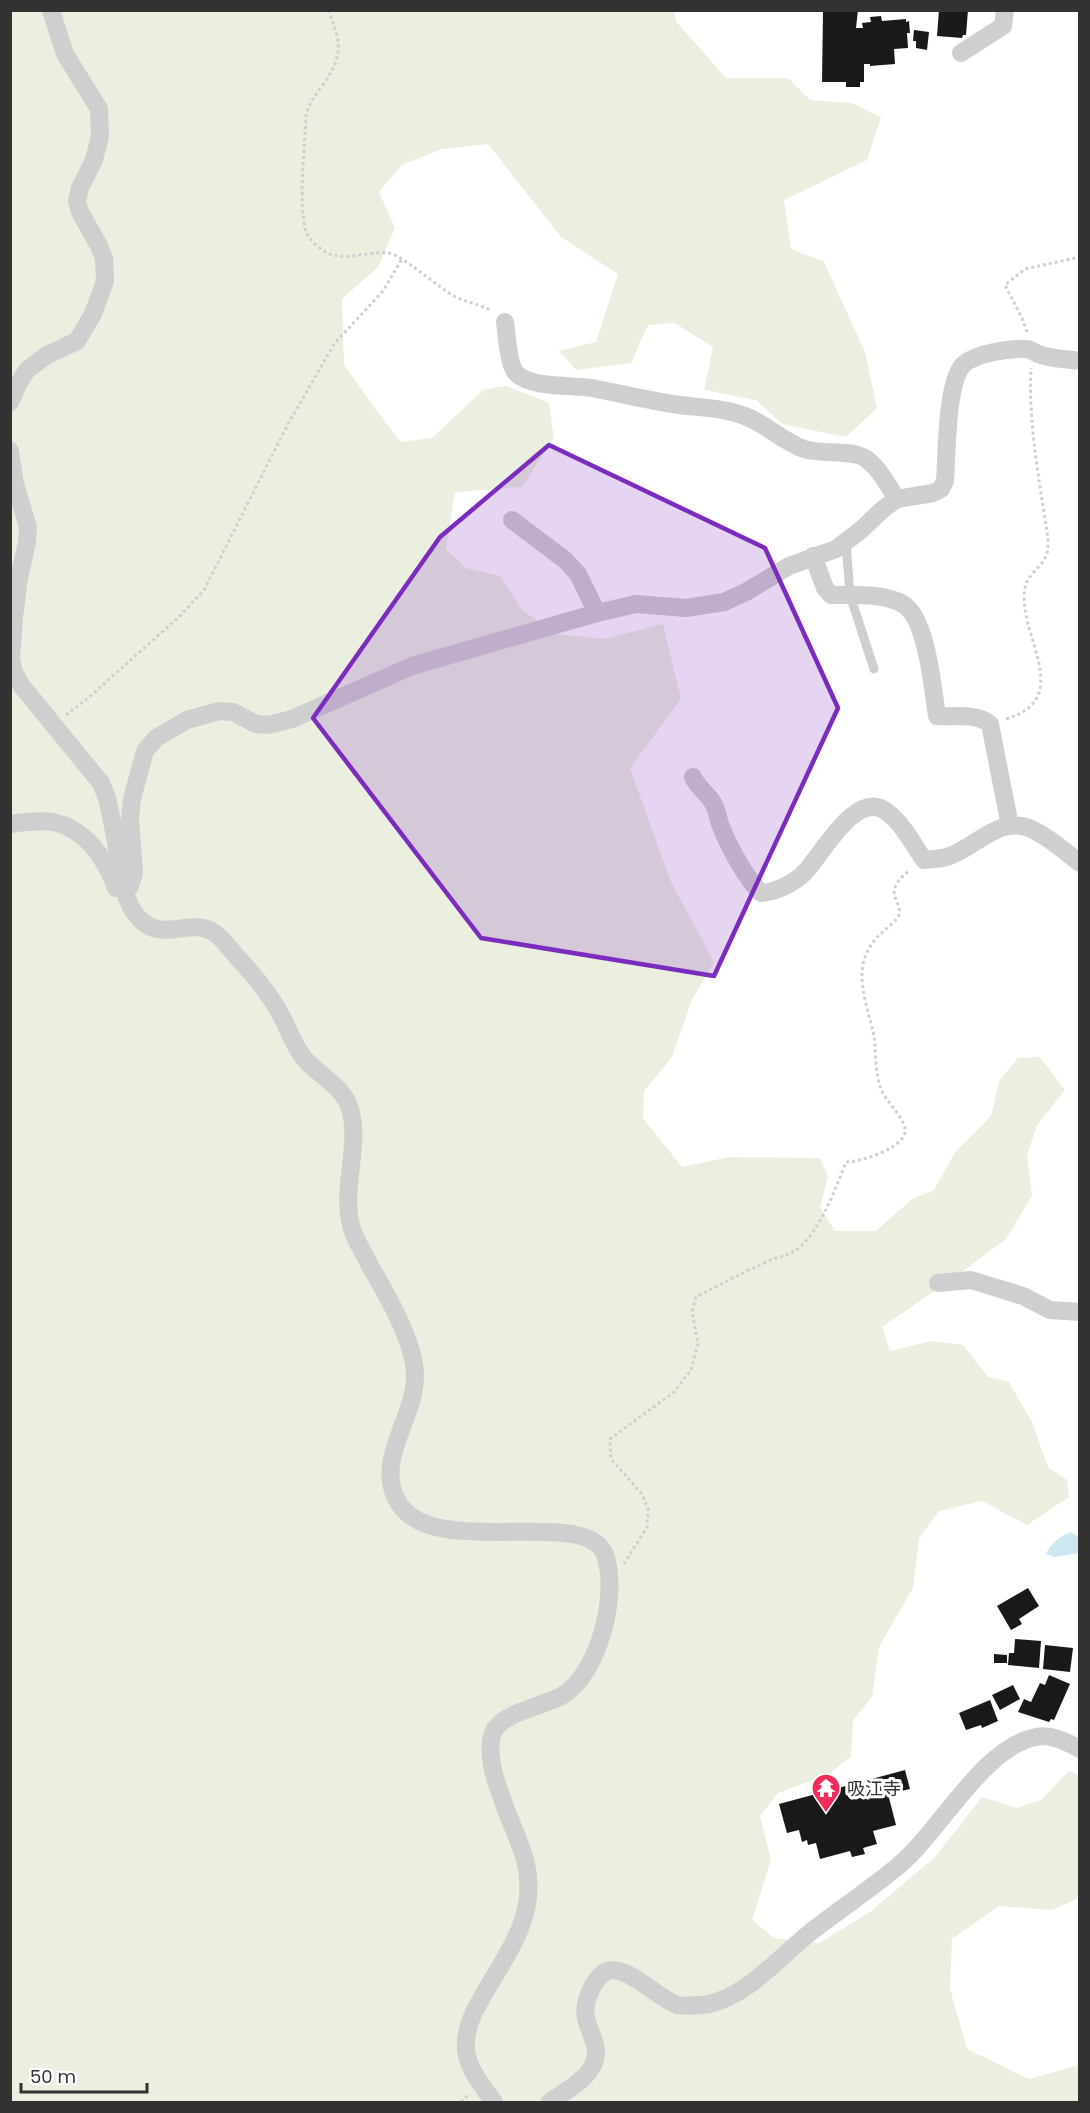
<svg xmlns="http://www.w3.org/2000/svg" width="1090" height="2113" viewBox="0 0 1090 2113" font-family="Poppins,'Noto Sans JP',sans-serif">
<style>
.green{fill:#eaefe0}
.water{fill:#cce7ef}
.building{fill:#191919}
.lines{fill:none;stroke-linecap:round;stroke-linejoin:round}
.path{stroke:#cfcfcf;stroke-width:3;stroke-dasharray:3 3;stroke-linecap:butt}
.service{stroke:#cfcfcf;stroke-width:9}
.minor{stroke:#cfcfcf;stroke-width:18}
.marked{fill:#7b2cbf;fill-opacity:0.2;stroke:#7b2cbf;stroke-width:4.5;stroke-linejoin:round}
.labels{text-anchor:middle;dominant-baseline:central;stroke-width:6;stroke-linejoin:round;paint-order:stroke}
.poi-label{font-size:18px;fill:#323232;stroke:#fff;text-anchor:start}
</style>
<rect width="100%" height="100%" fill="#fff"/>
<path class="green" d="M11,11H674L676,21L726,78H788L810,100L852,103L881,117L867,160L784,200L791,249L824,262L865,352L877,408L846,437L782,424L756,400L704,390L713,347L675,323L648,325L631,363L576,370L559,351L596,342L618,274L561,237L488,144L442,149L402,165L379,192L395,228L378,267L342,299L344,365L400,442L432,438L483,390L506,386L549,403L554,438L522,487L455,492L446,549L466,568L500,576L523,611L557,634L604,639L663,624L681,699L630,768L670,880L714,962L692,1000L672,1057L644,1091L643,1118L682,1167L729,1157L820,1158L828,1177L820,1207L835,1231H876L912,1199L934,1190L956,1151L991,1116L999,1081L1018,1058L1040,1057L1065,1090L1037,1125L1027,1155L1032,1196L1006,1239L958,1275L882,1327L890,1351L932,1341L963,1345L988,1377L1009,1382L1032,1422L1048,1467L1067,1480L1069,1497L1027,1525L982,1501L939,1511L919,1538L913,1588L879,1647L872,1697L853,1720L851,1757L827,1775L778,1793L760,1816L771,1860L752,1920L774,1938L819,1943L870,1912L935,1857L982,1797L1017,1808L1041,1800L1069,1771L1079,1775V1898L1052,1910L999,1906L952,1939L950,1989L967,2049L1029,2079L1079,2065V2102H11Z"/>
<path class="water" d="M1071,1532L1079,1537V1553L1054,1557L1046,1554C1050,1544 1061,1535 1071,1532Z"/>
<path class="building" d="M823,10H858L856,28H863L862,23L871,22L870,17L881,16L882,21L906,19V22L909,21L910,33H907L908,48L894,49L895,64L870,66V64H864V82H860V87H846V82H822Z
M939,10H968L966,35H963L962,38L937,36Z
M914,30L929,32L927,50L916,48V41H913Z
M1028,1588L1039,1606L1019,1619L1022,1624L1011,1630L997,1606Z
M1015,1639L1041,1641L1039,1668L1008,1665L1009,1653H1014Z
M1045,1645L1073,1648L1070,1672L1043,1669Z
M994,1654L1007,1655V1663H994Z
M1049,1675L1070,1684L1054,1720L1051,1719L1049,1722L1018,1712L1024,1699L1031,1702L1040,1683L1045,1685Z
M1013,1685L1020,1699L1000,1710L992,1695Z
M990,1700L998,1721L982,1728L981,1725L966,1730L959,1713Z
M905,1770L910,1789L888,1794L896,1825L873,1831L877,1844L863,1848L865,1854L852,1857L850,1851L820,1859L816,1843L808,1845L807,1840L802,1842L799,1830L787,1833L779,1804Z"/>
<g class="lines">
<path class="path" d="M328,10C342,43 343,57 322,86C315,96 309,103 306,115C305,145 298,205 306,231C309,241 324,253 333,255C353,260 374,249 393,254C415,266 432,282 452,295C465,302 479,304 492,311
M1027,332L1022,318L1005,285L1025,269L1080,257
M66,715L88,698L179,617L204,590L288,424L334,344L383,291L402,259
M1006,719C1077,698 1016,633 1025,588C1027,574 1043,567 1047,553C1048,549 1048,544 1048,539C1040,483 1028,425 1031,368
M624,1564L647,1527L648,1509L642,1494L611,1459L610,1439L674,1392L691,1370L698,1344L692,1311L696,1297C719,1285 742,1273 766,1262C778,1256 790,1256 800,1247C821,1228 836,1188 846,1162C860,1162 901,1149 905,1133C908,1120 884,1101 880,1086C875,1070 876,1052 874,1036C869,1013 859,988 863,964C866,950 874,939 885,930C889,926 895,922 898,917C906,901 878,895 910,870
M461,2102L468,2095"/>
<path class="service" d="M846,542L850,595L874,669"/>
<path class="minor" d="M961,53L1003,26L1005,10
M505,322C507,334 508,366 517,374C531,388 573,385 592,388C619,393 646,400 673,404C697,408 722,407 745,416C766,424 782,441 804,449C823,455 847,449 863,457C878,465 888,486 897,499
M10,402L18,384L27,370L47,355L77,341L93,314L105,281L104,258L98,244L80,212L77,201L80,188L94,160L100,136L99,109L65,54L51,10
M10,451L15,484L28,527L27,542L19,578L14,617L11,659L14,672L21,685L101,783L107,798C112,820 116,842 120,865C122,876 123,888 127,898C130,906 135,915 141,920C162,942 190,918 213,932C223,938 230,949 237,957C255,976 271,995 283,1019C289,1031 294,1045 303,1057C316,1074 341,1084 349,1106C362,1142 341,1187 351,1225C354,1239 363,1251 369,1264C386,1293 414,1341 415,1374C417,1417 371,1463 400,1505C437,1560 588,1505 605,1555C619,1594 599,1673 563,1695C545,1706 507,1711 495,1729C477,1760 517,1828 525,1860C538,1910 513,1945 488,1987C477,2006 464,2026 466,2050C468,2069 483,2087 494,2102
M512,520L565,560L578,574L597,613
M813,556L825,588L831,595C853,595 883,593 903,604C927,618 933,690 937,716C953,717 977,713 990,724L1010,826
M693,777C698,788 707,793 713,803C718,811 718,821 722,829C730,849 746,878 761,893C777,892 796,882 806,871C822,854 857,788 887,812C903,824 913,844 924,860C931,859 940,859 947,857C974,849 998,816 1029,828C1048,836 1064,851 1080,863
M10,824C24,822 39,820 53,822C86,829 106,859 116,888
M130,886L134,873L130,818L132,799L145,751L156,738L187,720L219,711L233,712L256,724L269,725L292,719L412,666L597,613L636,604L686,608L724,602L746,592L789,566L836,549L861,530L883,509L897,499L933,493L941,489L945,481C947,456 946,380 964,364C977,353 1010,348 1026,349C1031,349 1034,352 1038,354C1051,359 1067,359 1080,361
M938,1283L971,1280L1023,1296L1050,1310L1080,1312
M550,2102C564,2092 587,2080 594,2063C604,2037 573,2024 591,1990C593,1984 600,1975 605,1972C625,1962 657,1998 677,2005C685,2007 700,2005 709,2004C749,1995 780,1956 812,1931C838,1911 866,1892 892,1871C938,1837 980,1748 1036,1737C1051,1734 1067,1742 1080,1749"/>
</g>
<path class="marked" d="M549,445L765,548L838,708L714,976L481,938L313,718L440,537Z"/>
<defs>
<g id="temple-pin" transform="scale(1.5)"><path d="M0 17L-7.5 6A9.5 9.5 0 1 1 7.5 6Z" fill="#f02d5b" stroke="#fff"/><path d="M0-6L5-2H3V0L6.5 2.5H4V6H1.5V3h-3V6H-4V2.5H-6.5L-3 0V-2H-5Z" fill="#fff"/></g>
</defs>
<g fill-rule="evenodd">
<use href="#temple-pin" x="826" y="1788"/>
</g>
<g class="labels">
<g class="poi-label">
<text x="847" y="1788">吸江寺</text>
</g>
</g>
<rect width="1090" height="2113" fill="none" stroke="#323232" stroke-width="24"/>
<path d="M21 2083v9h126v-9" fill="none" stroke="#323232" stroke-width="3"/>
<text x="30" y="2083" font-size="18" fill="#323232" stroke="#ffffff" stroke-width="4.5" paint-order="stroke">50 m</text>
</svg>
